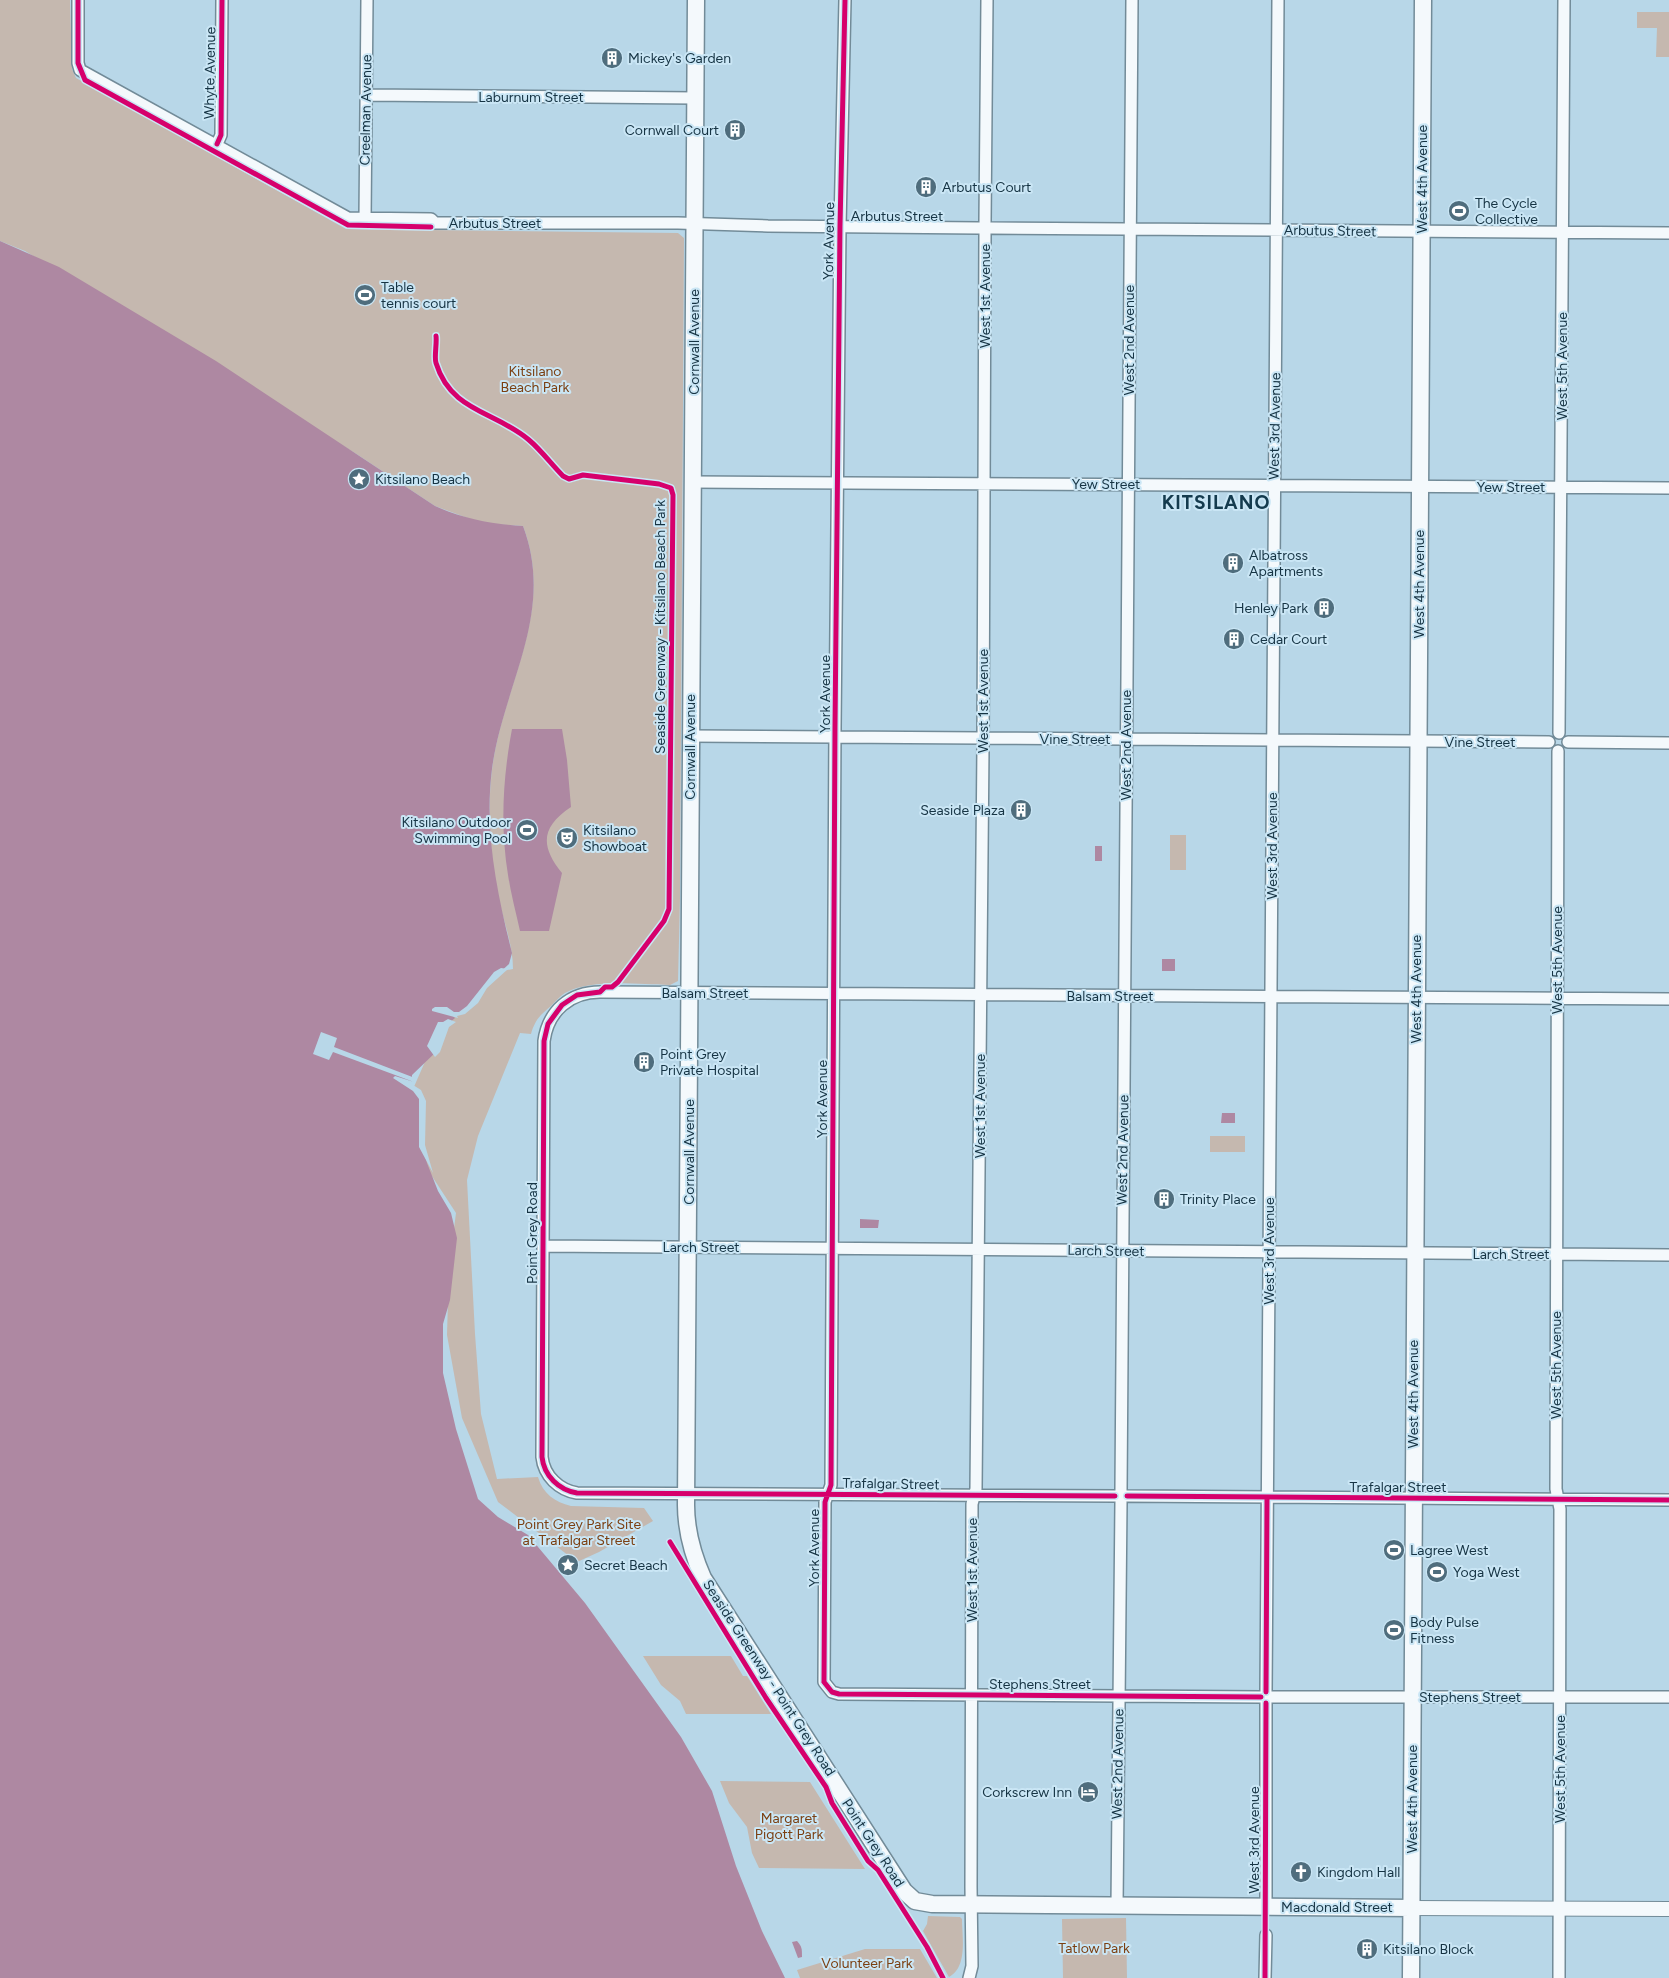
<svg xmlns="http://www.w3.org/2000/svg" width="1669" height="1978" viewBox="0 0 1669 1978" font-family="Figtree,sans-serif">
<style>
.green{fill:#c5b8af}
.water{fill:#ae88a2}
.pier{fill:#b8d7e8}
.lines{fill:none;stroke-linecap:round;stroke-linejoin:round}
.minor-casing{stroke:#728b98;stroke-width:14}
.tertiary-casing{stroke:#728b98;stroke-width:16}
.secondary-casing{stroke:#728b98;stroke-width:19}
.minor{stroke:#f4f9fc;stroke-width:11}
.tertiary{stroke:#f4f9fc;stroke-width:14}
.secondary{stroke:#f4f9fc;stroke-width:16}
.cycleway-casing{stroke:#cae6f5;stroke-width:8}
.cycleway{stroke:#d6006c;stroke-width:5}
.labels{text-anchor:middle;dominant-baseline:central;stroke-width:4;stroke-linejoin:round;paint-order:stroke}
.poi-label{font-size:14px;fill:#163444;stroke:#cae6f5;text-anchor:start}
.street-label{font-size:14px;fill:#163444;stroke:#cae6f5}
.park-label{font-size:14px;fill:#7b3f11;stroke:#cae6f5}
.district-label{font-size:19px;font-weight:bold;letter-spacing:1px;fill:#143b4e;stroke:#cae6f5}
</style>
<rect width="100%" height="100%" fill="#b8d7e8"/>
<path class="green" d="M0,0H70L72,69L76,78L346,229L678,233L684,238L680,898L678,981L670,985C639,985 593,978 565,993C560,996 555,1002 551,1006C540,1015 535,1020 531,1034L520,1033L478,1136L467,1180L475,1334L481,1414L497,1479L538,1477C543,1494 555,1502 571,1506L644,1508L653,1521L599,1552L577,1562L498,1502L462,1418L447,1335L449,1267L456,1213L426,1167L413,1089L446,1014L502,971L513,969C513,944 503,920 498,895C490,854 487,811 492,770C502,686 556,612 523,526L493,524L473,520L435,506L358,455L25,251L0,241Z
M1637,12H1669V57H1656L1657,28H1637Z
M1170,835H1186V870H1170Z
M1210,1136H1245V1152H1210Z
M643,1656H731L743,1676H747L771,1714H686L680,1701L661,1685Z
M720,1781L810,1782L865,1869L759,1868L752,1853L747,1827L729,1803Z
M928,1916L960,1917L962,1919C962,1936 968,1967 949,1977L923,1931L927,1924Z
M1126,1918L1127,1978H1063L1062,1919Z
M865,1949H920L937,1978H800L797,1970Z"/>
<path class="water" d="M0,241L59,267L216,361L435,506C464,519 492,524 523,526C556,613 503,685 492,769C484,832 497,892 512,953L509,964L485,986L477,1001L453,1016L455,1018L447,1025L437,1051L412,1075V1083H409L419,1091L422,1145L427,1163L438,1191L451,1213L457,1238L450,1300L443,1324V1373L456,1429L478,1499L498,1517L528,1535L585,1603L681,1737L712,1791L736,1866L762,1931L785,1978H0Z
M512,729H562L567,760L571,807C541,827 540,846 562,873L549,931H520C516,913 511,894 508,875C500,826 503,777 512,729Z
M1095,846H1102V861H1095Z
M1162,959H1175V971H1162Z
M1222,1113H1235V1123H1221Z
M860,1219L879,1220L878,1228H860Z
M797,1941C802,1947 802,1948 802,1957L798,1958L792,1942Z"/>
<path class="pier" d="M501,968L508,969L487,988L478,1003L465,1014L457,1016L458,1018L432,1011V1009L435,1007H447L454,1012H459L467,1006L494,972Z
M448,1019L456,1022L449,1027L440,1052L435,1057L427,1046L438,1022H443Z
M321,1032L337,1038L334,1047L415,1078L414,1083L413,1085L421,1090L426,1101L425,1145L433,1173L419,1147V1099L413,1091L393,1078L395,1076L414,1082L333,1052L329,1060L313,1054Z"/>
<g class="lines">
<g class="minor-casing">
<path id="minor" d="M78,0V63L80,70L348,218L431,219L435,223H678L768,226L979,228
M845,0L840,226L835,727L831,1485L825,1502L824,1682L832,1692L839,1694L1261,1697
M366,95L695,98
M217,144L221,135L222,0
M365,219L367,0
M985,222L987,0
M991,228L1669,233
M693,482L1669,488
M1559,733L1564,0
M690,736L1549,742
M1568,742L1669,743
M1558,751L1556,1489L1560,1509L1559,1978
M543,1246L1669,1255
M1121,1491L1132,0
M1115,1496L577,1493C559,1490 544,1476 542,1457L544,1041C548,1011 570,992 600,992L1669,999
M1127,1496L1669,1500
M1266,1692L1278,0
M1271,1697H1669
M1117,1906L1121,1502
M1266,1907V1703
M969,1978L972,1966L971,1887L972,1504L976,1489L983,747L985,233
M1265,1978L1266,1935"/>
</g>
<g class="tertiary-casing">
<path id="tertiary" d="M1411,1908L1669,1909"/>
</g>
<g class="secondary-casing">
<path id="secondary" d="M696,0L686,1505C686,1531 692,1553 703,1578L904,1891L915,1901L932,1904L1411,1908
M1411,1978L1423,0"/>
</g>
<use href="#minor" class="minor"/>
<use href="#tertiary" class="tertiary"/>
<use href="#secondary" class="secondary"/>
<g class="cycleway-casing">
<path id="cycleway" d="M78,0V63L85,80L348,225L431,227
M217,144L221,135L222,0
M436,336C437,343 434,358 436,363C451,412 495,411 529,440C541,450 552,465 563,476L569,479L583,475L659,484L671,488L673,495L669,909L664,921L618,982L612,987H605L600,992L577,995L562,1005L548,1024L544,1041L542,1457C544,1476 559,1490 577,1493L1115,1496
M1127,1496L1669,1500
M670,1542L766,1698L826,1787L832,1803L868,1861L878,1870L927,1947L943,1978
M824,1682L825,1502L831,1485L835,727L840,226L845,0
M824,1682L832,1692L839,1694L1261,1697
M1266,1692L1267,1497
M1265,1978L1266,1703"/>
</g>
<use href="#cycleway" class="cycleway"/>
</g>
<defs>
<g id="building-disc" transform="scale(1.125)"><circle r="9.5" fill="#4f6d7d" stroke="#cae6f5"/><path d="M-4-6H4V6H1V3H-1V6H-4ZM-2.5-4.3h1.7v1.8h-1.7ZM.8-4.3h1.7v1.8H.8ZM-2.5-1h1.7V.8h-1.7ZM.8-1h1.7V.8H.8Z" fill="#fff"/></g>
<g id="stadium-disc" transform="scale(1.125)"><circle r="9.5" fill="#4f6d7d" stroke="#cae6f5"/><path d="M0-5a6.5 5 0 1 0 0 10a6.5 5 0 1 0 0-10ZM-3.5-1.8h7v3.6h-7Z" fill="#fff"/></g>
<g id="sight-disc" transform="scale(1.125)"><circle r="9.5" fill="#4f6d7d" stroke="#cae6f5"/><path d="M0-6L1.8-2.2L6-1.7L2.9 1.2L3.7 5.4L0 3.3L-3.7 5.4L-2.9 1.2L-6-1.7L-1.8-2.2Z" fill="#fff"/></g>
<g id="theatre-disc" transform="scale(1.125)"><circle r="9.5" fill="#4f6d7d" stroke="#cae6f5"/><path d="M-5-5.5Q0-4 5-5.5V0Q5 5 0 6Q-5 5-5 0ZM-3.3-2.5H-1v1.5H-3.3ZM1-2.5H3.3v1.5H1ZM-2.8 1Q0 5.5 2.8 1Z" fill="#fff"/></g>
<g id="hotel-disc" transform="scale(1.125)"><circle r="9.5" fill="#4f6d7d" stroke="#cae6f5"/><path d="M-6-4.5h1.5V1H6V5H4.5V3h-9V5H-6ZM-4 0a1.8 1.8 0 1 1 3.6 0ZM.5 0V-2.5h3Q6-2.5 6 0Z" fill="#fff"/></g>
<g id="church-disc" transform="scale(1.125)"><circle r="9.5" fill="#4f6d7d" stroke="#cae6f5"/><path d="M-1.2-6h2.4v3.5h3.3v2.4h-3.3V6h-2.4V-.1h-3.3v-2.4h3.3Z" fill="#fff"/></g>
</defs>
<g fill-rule="evenodd">
<use href="#building-disc" x="612" y="58"/>
<use href="#building-disc" x="735" y="130"/>
<use href="#building-disc" x="926" y="187"/>
<use href="#stadium-disc" x="1459" y="211"/>
<use href="#stadium-disc" x="365" y="295"/>
<use href="#sight-disc" x="359" y="479"/>
<use href="#building-disc" x="1233" y="563"/>
<use href="#building-disc" x="1324" y="608"/>
<use href="#building-disc" x="1234" y="639"/>
<use href="#building-disc" x="1021" y="810"/>
<use href="#stadium-disc" x="527" y="830"/>
<use href="#theatre-disc" x="567" y="838"/>
<use href="#building-disc" x="644" y="1062"/>
<use href="#building-disc" x="1164" y="1199"/>
<use href="#stadium-disc" x="1394" y="1550"/>
<use href="#sight-disc" x="568" y="1565"/>
<use href="#stadium-disc" x="1437" y="1572"/>
<use href="#stadium-disc" x="1394" y="1630"/>
<use href="#hotel-disc" x="1088" y="1792"/>
<use href="#church-disc" x="1301" y="1872"/>
<use href="#building-disc" x="1367" y="1949"/>
</g>
<g class="labels">
<g class="poi-label">
<text x="628" y="58">Mickey's Garden</text>
<text x="719" y="130" text-anchor="end">Cornwall Court</text>
<text x="942" y="187">Arbutus Court</text>
<text x="1475" y="203">The Cycle<tspan x="1475" dy="16">Collective</tspan></text>
<text x="381" y="287">Table<tspan x="381" dy="16">tennis court</tspan></text>
<text x="375" y="479">Kitsilano Beach</text>
<text x="1249" y="555">Albatross<tspan x="1249" dy="16">Apartments</tspan></text>
<text x="1308" y="608" text-anchor="end">Henley Park</text>
<text x="1250" y="639">Cedar Court</text>
<text x="1005" y="810" text-anchor="end">Seaside Plaza</text>
<text x="511" y="822" text-anchor="end">Kitsilano Outdoor<tspan x="511" dy="16">Swimming Pool</tspan></text>
<text x="583" y="830">Kitsilano<tspan x="583" dy="16">Showboat</tspan></text>
<text x="660" y="1054">Point Grey<tspan x="660" dy="16">Private Hospital</tspan></text>
<text x="1180" y="1199">Trinity Place</text>
<text x="1410" y="1550">Lagree West</text>
<text x="584" y="1565">Secret Beach</text>
<text x="1453" y="1572">Yoga West</text>
<text x="1410" y="1622">Body Pulse<tspan x="1410" dy="16">Fitness</tspan></text>
<text x="1072" y="1792" text-anchor="end">Corkscrew Inn</text>
<text x="1317" y="1872">Kingdom Hall</text>
<text x="1383" y="1949">Kitsilano Block</text>
</g>
<g class="street-label">
<text transform="translate(210 73) rotate(-89)">Whyte Avenue</text>
<text x="531" y="97">Laburnum Street</text>
<text transform="translate(366 110) rotate(-89)">Creelman Avenue</text>
<text transform="translate(1422 179) rotate(-90)">West 4th Avenue</text>
<text x="897" y="216">Arbutus Street</text>
<text x="495" y="223">Arbutus Street</text>
<text transform="translate(1330 231) rotate(1)">Arbutus Street</text>
<text transform="translate(829 241) rotate(-89)">York Avenue</text>
<text transform="translate(985 296) rotate(-90)">West 1st Avenue</text>
<text transform="translate(1129 340) rotate(-90)">West 2nd Avenue</text>
<text transform="translate(694 342) rotate(-90)">Cornwall Avenue</text>
<text transform="translate(1562 366) rotate(-90)">West 5th Avenue</text>
<text transform="translate(1275 426) rotate(-89)">West 3rd Avenue</text>
<text x="1106" y="484">Yew Street</text>
<text x="1511" y="487">Yew Street</text>
<text transform="translate(1419 584) rotate(-90)">West 4th Avenue</text>
<text transform="translate(660 627) rotate(-90)">Seaside Greenway - Kitsilano Beach Park</text>
<text transform="translate(825 694) rotate(-90)">York Avenue</text>
<text transform="translate(983 701) rotate(-90)">West 1st Avenue</text>
<text x="1075" y="739">Vine Street</text>
<text x="1480" y="742">Vine Street</text>
<text transform="translate(1126 745) rotate(-90)">West 2nd Avenue</text>
<text transform="translate(690 747) rotate(-90)">Cornwall Avenue</text>
<text transform="translate(1272 846) rotate(-90)">West 3rd Avenue</text>
<text transform="translate(1557 960) rotate(-90)">West 5th Avenue</text>
<text transform="translate(1416 989) rotate(-90)">West 4th Avenue</text>
<text x="705" y="993">Balsam Street</text>
<text x="1110" y="996">Balsam Street</text>
<text transform="translate(822 1099) rotate(-90)">York Avenue</text>
<text transform="translate(980 1106) rotate(-90)">West 1st Avenue</text>
<text transform="translate(1123 1150) rotate(-89)">West 2nd Avenue</text>
<text transform="translate(689 1152) rotate(-90)">Cornwall Avenue</text>
<text transform="translate(532 1233) rotate(-90)">Point Grey Road</text>
<text x="701" y="1247">Larch Street</text>
<text transform="translate(1106 1251) rotate(1)">Larch Street</text>
<text transform="translate(1269 1251) rotate(-90)">West 3rd Avenue</text>
<text x="1511" y="1254">Larch Street</text>
<text transform="translate(1556 1365) rotate(-90)">West 5th Avenue</text>
<text transform="translate(1413 1394) rotate(-90)">West 4th Avenue</text>
<text transform="translate(891 1484) rotate(1)">Trafalgar Street</text>
<text x="1398" y="1487">Trafalgar Street</text>
<text transform="translate(814 1548) rotate(-90)">York Avenue</text>
<text transform="translate(972 1570) rotate(-90)">West 1st Avenue</text>
<text transform="translate(769 1678) rotate(57)">Seaside Greenway - Point Grey Road</text>
<text x="1040" y="1684">Stephens Street</text>
<text x="1470" y="1697">Stephens Street</text>
<text transform="translate(1118 1764) rotate(-89)">West 2nd Avenue</text>
<text transform="translate(1560 1769) rotate(-90)">West 5th Avenue</text>
<text transform="translate(1412 1799) rotate(-90)">West 4th Avenue</text>
<text transform="translate(1254 1840) rotate(-90)">West 3rd Avenue</text>
<text transform="translate(873 1843) rotate(57)">Point Grey Road</text>
<text x="1337" y="1907">Macdonald Street</text>
</g>
<g class="park-label">
<text x="535" y="371">Kitsilano<tspan x="535" dy="16">Beach Park</tspan></text>
<text x="579" y="1524">Point Grey Park Site<tspan x="579" dy="16">at Trafalgar Street</tspan></text>
<text x="789" y="1818">Margaret<tspan x="789" dy="16">Pigott Park</tspan></text>
<text x="1094" y="1948">Tatlow Park</text>
<text x="867" y="1963">Volunteer Park</text>
</g>
<g class="district-label">
<text x="1216" y="502">KITSILANO</text>
</g>
</g>
</svg>
